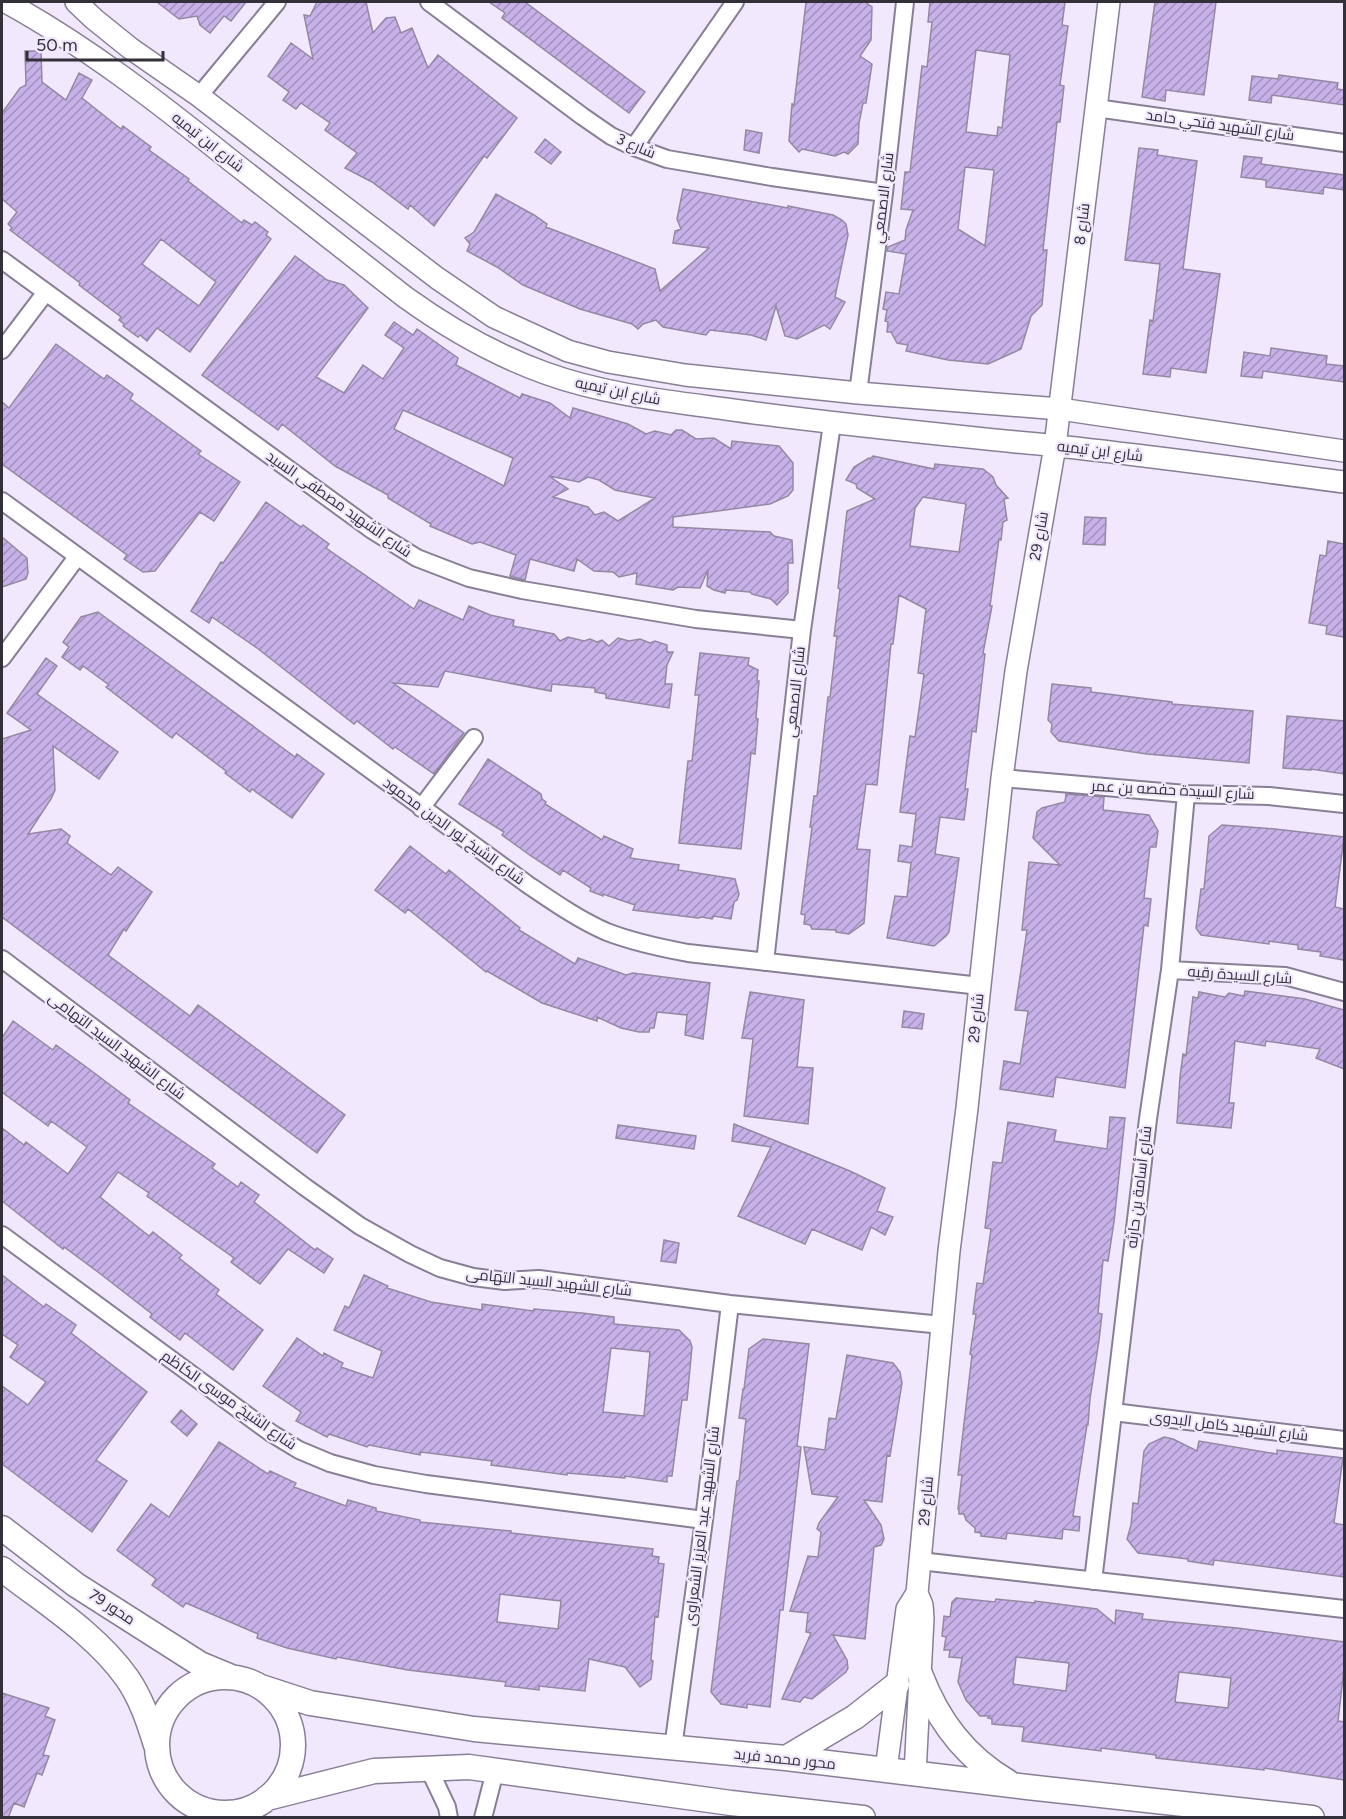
<svg xmlns="http://www.w3.org/2000/svg" width="1346" height="1819" viewBox="0 0 1346 1819" font-family="Figtree,Cairo,sans-serif">
<style>
.building{fill:url(#building-hatch);stroke:#9389a2;stroke-width:1.5;fill-rule:evenodd}
.lines{fill:none;stroke-linecap:round;stroke-linejoin:round}
.minor-casing{stroke:#887e96;stroke-width:20}
.tertiary-casing{stroke:#887e96;stroke-width:24}
.secondary-casing{stroke:#887e96;stroke-width:27}
.minor{stroke:#fff;stroke-width:16}
.tertiary{stroke:#fff;stroke-width:21}
.secondary{stroke:#fff;stroke-width:24}
.labels{text-anchor:middle;dominant-baseline:central;stroke-width:4.5;stroke-linejoin:round;paint-order:stroke}
.street-label{font-size:15px;fill:#34303a;stroke:#f1e8fe}
</style>
<defs>
<pattern id="building-hatch" width="6" height="6" patternUnits="userSpaceOnUse" patternTransform="scale(1.5)"><rect width="6" height="6" fill="#c8b1e8"/><path d="M-1 1l2-2M0 6l6-6M5 7l2-2" fill="none" stroke="#a390bd"/></pattern>
</defs>
<rect width="100%" height="100%" fill="#f1e8fe"/>
<path class="building" d="M157,2H246L231,21L224,16L210,33L200,25L197,16L179,19Z
M317,2H366L373,33L386,18L395,17L401,33L412,28L428,68L438,55L517,118L487,158L484,156L434,226L410,205L408,209L372,182L345,168L357,153L325,130L330,123L301,103L296,109L283,100L289,92L268,76L291,43L313,59L304,15L310,16Z
M489,2H525L645,92L629,113L502,18L505,13Z
M806,2H865L872,7L871,40L860,56L872,64L866,103H863L859,123L858,144L848,154L844,152L835,156L802,149L799,152L789,141L792,104L794,105Z
M930,2H1065L1062,25L1068,26L1060,85L1064,86L1060,122H1057L1043,250H1047L1042,305L1031,316L1021,349L988,364L948,360L906,351L908,345L897,343L891,332H887L888,322L885,321L887,310L883,309L886,292L899,294L906,254L887,251L888,247L905,240L906,230L913,210L901,209L905,172H910L922,66L927,67L932,22H928ZM976,50L1010,55L1002,128L998,127L997,136L966,132ZM965,167L994,170L985,246L958,229Z
M1155,2H1216L1204,95L1166,90L1165,101L1142,97Z
M25,51H41L42,82L66,100L79,73L92,80L82,98L121,129L123,126L151,147L149,150L189,179L188,181L242,223L244,220L252,225L255,222L268,232L266,235L271,239L190,352L157,328L147,341L140,335L138,337L123,326L124,324L119,320L121,317L79,285L80,283L10,230L12,228L8,224L17,212L2,199V113L20,88L26,85ZM161,239L216,282L199,306L142,264Z
M1279,75L1338,83L1337,89L1344,90V105L1272,95L1271,103L1249,100L1252,76L1278,79Z
M746,130L762,133L759,153L744,150Z
M545,139L561,152L551,164L535,152Z
M1139,148L1158,150L1157,155L1197,161L1183,269L1220,274L1206,373L1171,368L1170,377L1143,374L1150,320L1153,321L1160,264L1125,260Z
M1244,156L1262,158L1261,164L1344,175V190L1324,187L1323,194L1266,187V180L1241,177Z
M683,189L788,208V206L833,215L842,220L846,224L848,235L835,297L845,302L830,329L824,325L797,339L785,336L776,306L766,340L751,335L710,330L706,335L663,327L656,320L643,324L638,329L632,324L580,309L523,285L497,267L467,251L470,244L465,238L474,232L496,194L534,215L547,224L546,227L655,269L660,291L709,248L673,243L675,231L681,229L677,219Z
M295,256L327,280L344,285L368,308L316,377L344,393L363,365L383,379L404,348L385,335L394,322L413,335L417,329L458,358L456,365L520,398L522,394L550,403L570,418L573,408L628,424L646,434L655,431L671,435L676,430H682L696,439L714,438L731,449L732,441L779,446L793,463V490L788,496L770,504L673,517V527L770,532L774,536L792,540L793,563H788V593L777,605L771,599L752,594L750,592L726,590L725,593L714,590L707,586L708,570L700,588L678,587L673,590L636,584L637,573L619,577L613,572L594,571L577,559L574,571L530,559L525,580L510,576L516,555L480,542L472,544L430,526L431,524L388,498V495L335,466L282,424L278,430L202,375ZM403,410L513,458L504,486L394,429ZM549,476L579,482L588,477L599,480L615,490L655,498L618,521L604,512L595,515L588,507L553,497L568,489Z
M56,344L104,379L107,375L133,394L130,399L201,451L198,454L240,482L214,521L200,512L155,571L143,572L124,559L127,555L2,464V402L9,408Z
M1271,348L1327,356L1326,364L1344,366V382L1263,371L1262,378L1241,376L1244,352L1270,356Z
M873,456L934,469L935,464L983,469L993,477L996,485L1008,498L1004,499L1007,520L1003,522L1001,540L999,539L990,606H992L983,653L985,654L976,732L972,731L965,789H968L964,820L940,817L935,854L959,858L949,932L946,936L934,946L887,938L895,896L907,897L911,863L898,861L900,845L912,847L916,814L900,812L910,736L915,737L924,674L918,673L926,609L899,595L893,644H891L877,785L866,784L857,849L870,850L864,923L849,934L836,932V930L812,929L810,925L804,924L805,915L801,914L812,827H810L814,796H817L828,697H830L837,636H834L840,589L838,588L847,511L875,499L857,488L856,484L846,480L854,467L869,458L870,459ZM923,497L966,504L959,552L910,546L915,508Z
M266,502L301,527L303,525L329,544L326,548L414,609L419,600L463,620L469,606L490,615L514,620L513,626L554,634L560,641L568,637L584,641L590,639L597,642L602,640L609,646L618,638L629,641L640,639L650,643L655,641L667,645V652H673L667,665L665,684H672L669,708L606,698V694L595,692V688L552,684L551,691L445,671L438,687L393,683L464,733L434,774L395,747L393,749L357,721L354,724L257,648L212,617L209,623L191,611L221,562L223,563Z
M1085,517L1106,518L1105,545L1083,544Z
M2,537L27,558L28,573L26,579L2,587Z
M1328,541L1344,544V637L1326,634L1327,626L1309,623L1320,555L1326,556Z
M98,612L295,757L297,754L324,774L292,818L252,789L250,792L225,773L226,771L176,733L172,738L106,687L109,685L83,666L80,670L62,657L69,647L63,642L81,617Z
M700,653L749,658L748,665L758,670L757,681H759L756,718L758,719L755,754L751,753L741,849L679,843L688,761H692L699,695H695Z
M46,658L57,666L37,694L118,752L99,779L53,746L55,790L51,799L28,834L61,829L70,836L67,843L111,875L118,867L152,892L126,931L124,929L108,955L190,1016L198,1005L345,1115L317,1153L2,917V739L31,730L7,713Z
M1052,684L1091,688V692L1172,702V704L1253,711L1249,763L1147,754L1059,741L1051,732L1052,724L1048,720Z
M1287,716L1344,721V774L1311,769V770L1283,768Z
M488,759L541,794L542,799L546,802L545,804L602,840L604,836L633,849L630,858L679,865L678,870L735,879L739,894L737,900L734,902L731,919L714,916L712,919L702,917L698,918L633,910L635,905L603,894V896L590,891L591,888L563,870L560,875L531,856L502,835L504,832L459,804Z
M1066,794L1104,797L1103,810L1149,815L1158,831L1156,847H1150L1144,898L1151,899L1148,926L1144,925L1125,1088L1056,1077L1053,1097L1000,1089L1004,1061L1020,1064L1028,1011L1015,1010L1027,930H1022L1029,862L1060,865L1033,838L1037,812L1042,808L1065,802Z
M1222,825L1275,829L1344,837L1335,907L1344,909V960L1320,956L1321,952L1298,949V945L1269,941V944L1201,935L1196,928L1201,889H1204L1209,836Z
M410,846L446,874L449,870L520,928L519,930L575,964L578,958L626,975L633,973L710,983L703,1039L685,1035L687,1015L657,1012L654,1028H650L649,1032H639L621,1028L597,1017V1021L542,1003L487,971L486,972L408,909L405,913L375,890Z
M1245,991L1305,999L1344,1010V1069L1316,1058L1320,1049L1266,1041L1265,1046L1235,1041L1229,1103H1234L1231,1128L1177,1123L1180,1077L1183,1054L1186,1055L1193,997L1198,998L1199,992L1225,997L1229,993L1244,996Z
M750,992L804,1000L797,1067L813,1068L808,1124L744,1116L753,1039L742,1038Z
M904,1011L924,1014L922,1029L902,1027Z
M13,1021L53,1050L56,1045L89,1069L130,1100L128,1103L215,1164L212,1168L238,1187L241,1182L259,1195L254,1202L315,1250L317,1248L333,1259L324,1273L288,1249L260,1284L231,1262L234,1258L147,1196L149,1193L118,1172L100,1197L149,1236L153,1232L182,1255L179,1258L219,1290L216,1294L263,1330L233,1370L185,1333L180,1340L150,1317L152,1314L98,1272L64,1247L63,1249L2,1201V1128L24,1145L26,1142L68,1174L87,1147L51,1121L48,1126L2,1092V1038Z
M1110,1117L1125,1118L1114,1222L1108,1261L1103,1260L1098,1313L1102,1314L1099,1340L1090,1399L1088,1425H1087L1073,1516L1080,1517L1079,1531L1063,1529L1062,1539L1007,1533L1006,1539L981,1536V1533L975,1532V1528L966,1520L964,1514H959V1509H958L962,1475H958L972,1355L970,1354L976,1314H973L977,1283L983,1284L991,1229L985,1228L993,1162L1002,1163L1008,1122L1056,1130L1054,1141L1107,1149Z
M734,1124L850,1171L885,1188L877,1211L893,1217L885,1235L871,1227L862,1250L812,1229L805,1244L738,1216L771,1147L732,1141Z
M618,1125L696,1136L694,1149L616,1138Z
M664,1240L679,1243L676,1263L661,1261Z
M2,1275L44,1307L46,1304L76,1325L71,1333L147,1392L96,1460L127,1481L92,1532L2,1464V1386L28,1405L46,1382L10,1357L18,1345L2,1334Z
M364,1275L388,1286L387,1288L431,1302L482,1310V1304L533,1311L534,1309L582,1313L614,1317V1324L679,1330L690,1341L692,1347L687,1400H682L672,1476H667V1482L625,1476V1478L567,1473V1475L491,1465L492,1461L421,1452L420,1455L369,1445L367,1447L329,1434L327,1437L296,1421L301,1412L263,1386L297,1338L323,1356L324,1353L343,1363L341,1367L373,1378L382,1351L334,1330L345,1306L349,1308ZM611,1348L650,1352L644,1416L603,1412Z
M763,1339L809,1344L797,1446L801,1447L783,1610H780L770,1707L747,1704V1708L721,1704L711,1692L737,1481H739L746,1419L739,1418L743,1389H744L749,1349Z
M847,1355L893,1363L900,1372L902,1383L890,1456L887,1455L882,1502L864,1500L881,1525L884,1539L881,1545L874,1547L865,1639L833,1635L847,1660L848,1668L846,1672L812,1699L804,1697L800,1702L782,1699L811,1633L806,1632L808,1613L790,1611L808,1556L818,1557L821,1532L817,1529L819,1523L838,1497L812,1494L804,1447L825,1450L829,1418L836,1419Z
M181,1410L197,1424L187,1436L171,1422Z
M1164,1437L1173,1439L1197,1451L1199,1441L1277,1454V1450L1343,1458L1334,1523L1344,1525V1577L1214,1560L1213,1565L1188,1561V1559L1138,1553L1127,1539L1131,1525L1133,1503L1138,1504L1144,1451L1149,1444Z
M219,1442L268,1474L270,1471L296,1483L294,1487L346,1506L348,1500L376,1508V1511L420,1520V1522L511,1531V1533L653,1549L652,1556L659,1557L658,1563L664,1564L658,1617L655,1616L651,1660L653,1661L651,1679L640,1687L625,1667L589,1659L585,1691L539,1686V1690L505,1686L506,1682L408,1670L337,1657L336,1659L287,1648L257,1638L258,1634L186,1603L183,1607L152,1585L156,1579L117,1550L151,1504L169,1517ZM500,1594L561,1601L558,1629L497,1622Z
M956,1598L995,1602L996,1599L1035,1603V1601L1097,1609L1115,1624L1116,1610L1143,1614L1142,1619L1237,1628L1344,1642V1669L1338,1721L1344,1722V1780L1264,1768V1770L1156,1758V1755L1101,1748V1751L1022,1741L1024,1727L992,1724V1719L988,1718L990,1716H980L966,1700L958,1682L962,1658L949,1657L950,1650H944L946,1637L942,1636L944,1616L950,1617L952,1602ZM1016,1657L1069,1663L1066,1691L1013,1684ZM1179,1672L1231,1678L1228,1708L1175,1702Z
M2,1693L49,1708L45,1716L55,1720L43,1755L49,1756L42,1775L37,1773L24,1807L14,1803L8,1818H2Z"/>
<g class="lines">
<g class="minor-casing">
<path id="minor" d="M429,2L582,116L611,136L634,147L667,159L772,177L884,193
M199,96L277,2
M1096,108L1344,143
M634,147L735,2
M2,260L372,530L417,558L469,578L522,590L696,619L802,630
M2,350L46,292
M858,393L884,193L905,2
M2,501L527,884C552,901 579,920 607,932C633,942 661,948 688,953L980,986
M2,658L77,557
M1002,778L1186,794L1269,796L1344,804
M421,808L474,738
M2,959L305,1187L360,1226L410,1254L440,1268L473,1277L505,1281L539,1279L730,1304L942,1325
M765,962L802,630L832,424
M1170,970L1285,976L1344,992
M2,1235L271,1433L299,1450L330,1463L374,1475L426,1484L704,1520
M1113,1412L1344,1440
M920,1561L1344,1609
M1093,1581L1148,1119L1170,970L1186,794
M673,1748L704,1520L730,1304
M428,1767L447,1807L449,1818
M483,1818L495,1771"/>
</g>
<g class="tertiary-casing">
<path id="tertiary" d="M6,2C86,46 158,102 229,159C288,205 346,251 405,297C448,328 495,355 545,373C603,394 666,401 726,409C823,423 919,432 1016,442C1126,452 1235,468 1344,482
M76,2L94,19L130,48L199,96L437,278L494,317L568,351L608,362L685,375L858,393L1060,409L1344,451
M886,1770L907,1609L917,1593
M915,1774L923,1618L922,1605L917,1593L949,1251L967,1108L1002,778L1016,671L1055,446L1109,2"/>
</g>
<g class="secondary-casing">
<path id="secondary" d="M2,1528L76,1585L200,1664L229,1676
M2,1569C44,1602 95,1633 127,1678C141,1698 149,1722 156,1745
M920,1674C938,1721 965,1757 1008,1782
M157 1745a68 68 0 1 1 136 0a68 68 0 1 1-136 0Z
M261,1687L310,1703L474,1729L786,1758L1027,1787L1312,1818
M786,1758L855,1717L897,1684
M267,1798L374,1771L469,1767L731,1803L863,1818"/>
</g>
<use href="#minor" class="minor"/>
<use href="#tertiary" class="tertiary"/>
<use href="#secondary" class="secondary"/>
</g>
<g class="labels">
<g class="street-label">
<text transform="translate(1220 125) rotate(8)">شارع الشهيد فتحي حامد</text>
<text transform="translate(208 142) rotate(38)">شارع ابن تيميه</text>
<text transform="translate(636 146) rotate(23)">شارع 3</text>
<text transform="translate(883 198) rotate(-83)">شارع الاصمعي</text>
<text transform="translate(1082 224) rotate(-83)">شارع 8</text>
<text transform="translate(618 391) rotate(12)">شارع ابن تيميه</text>
<text transform="translate(1100 451) rotate(7)">شارع ابن تيميه</text>
<text transform="translate(339 504) rotate(35)">شارع الشهيد مصطفى السيد</text>
<text transform="translate(1039 536) rotate(-80)">شارع 29</text>
<text transform="translate(795 692) rotate(-84)">شارع الاصمعي</text>
<text transform="translate(1173 790) rotate(3)">شارع السيدة حفصه بن عمر</text>
<text transform="translate(454 831) rotate(36)">شارع الشيخ نور الدين محمود</text>
<text transform="translate(1240 975) rotate(4)">شارع السيدة رقيه</text>
<text transform="translate(976 1018) rotate(-84)">شارع 29</text>
<text transform="translate(117 1046) rotate(37)">شارع الشهيد السيد التهامى</text>
<text transform="translate(1139 1187) rotate(-83)">شارع أسامة بن حارثه</text>
<text transform="translate(549 1282) rotate(6)">شارع الشهيد السيد التهامى</text>
<text transform="translate(229 1400) rotate(35)">شارع الشيخ موسى الكاظم</text>
<text transform="translate(1229 1426) rotate(7)">شارع الشهيد كامل البدوى</text>
<text transform="translate(926 1501) rotate(-85)">شارع 29</text>
<text transform="translate(702 1526) rotate(-83)">شارع الشهيد عبد العزيز الشعراوى</text>
<text transform="translate(112 1607) rotate(33)">محور 79</text>
<text transform="translate(785 1759) rotate(6)">محور محمد فريد</text>
</g>
</g>
<rect width="1346" height="1819" fill="none" stroke="#34303a" stroke-width="6"/>
<path d="M27 51v9h136v-9" fill="none" stroke="#34303a" stroke-width="3"/>
<text x="36" y="51" font-size="18" fill="#34303a" stroke="#f1e8fe" stroke-width="4.5" paint-order="stroke">50 m</text>
</svg>
